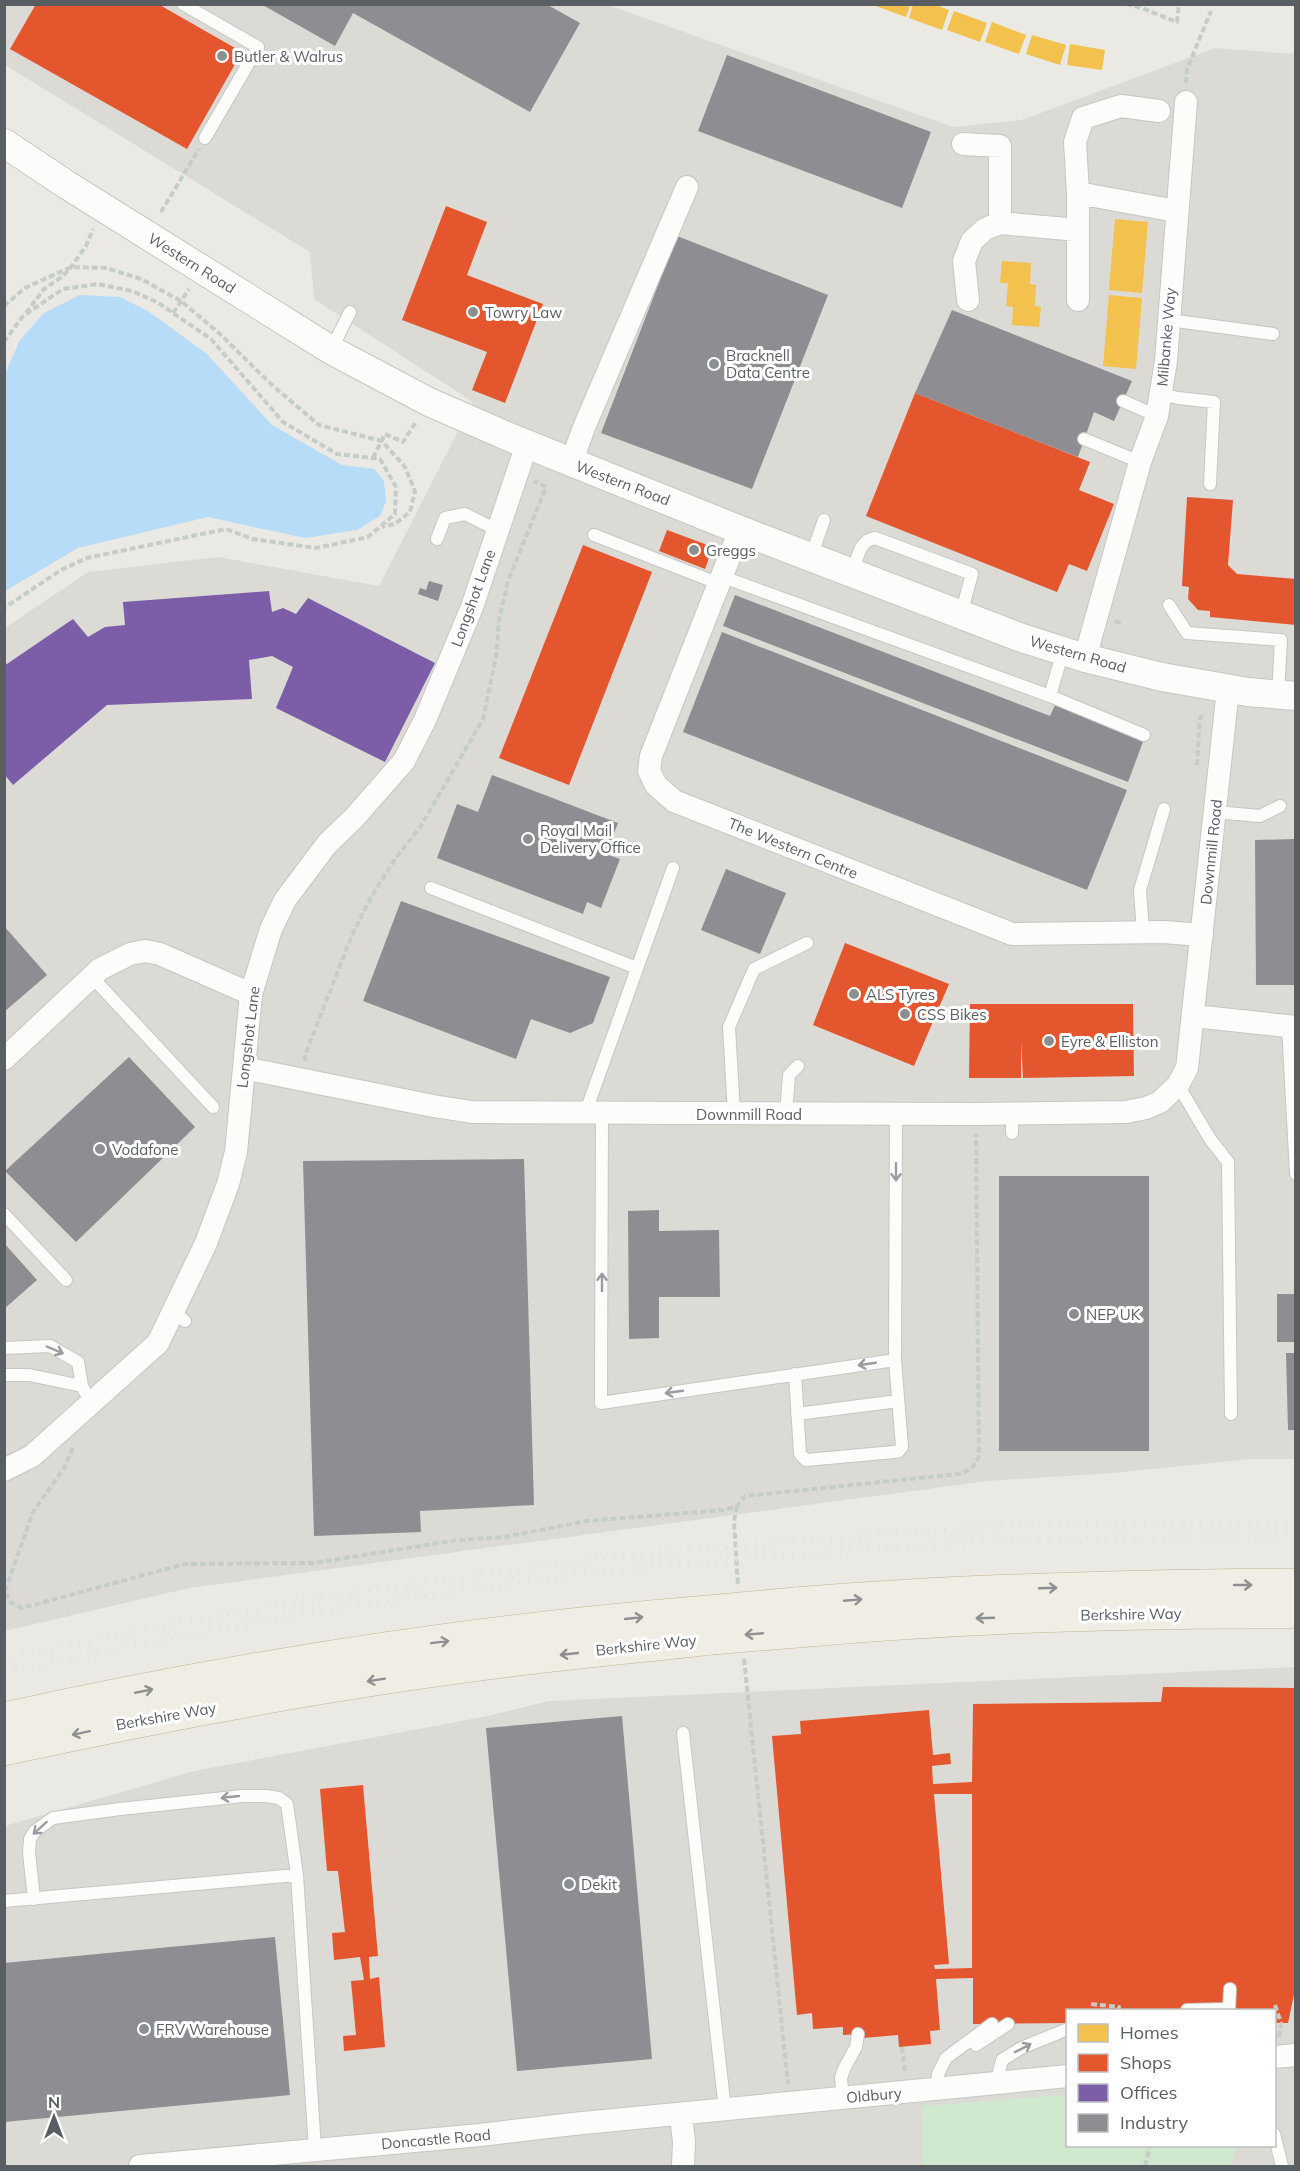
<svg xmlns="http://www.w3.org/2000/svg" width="1300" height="2171" viewBox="0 0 1300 2171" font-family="Mulish,sans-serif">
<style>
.industrial{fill:#dbdad5;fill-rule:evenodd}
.green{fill:#d0e8cd}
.water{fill:#b6dcf7}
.homes{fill:#f2c14e}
.shops{fill:#e4572e;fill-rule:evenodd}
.offices{fill:#7b5ea7}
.industry{fill:#8d8d92}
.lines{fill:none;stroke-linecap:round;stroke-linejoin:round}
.service-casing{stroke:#c6c6c5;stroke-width:14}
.minor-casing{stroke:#c6c6c5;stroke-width:24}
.tertiary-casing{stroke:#c6c6c5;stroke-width:30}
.trunk-casing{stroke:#c2b291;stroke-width:34}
.path{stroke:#c6ccc8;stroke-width:4;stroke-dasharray:6 3;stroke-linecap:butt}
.service{stroke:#fcfcfb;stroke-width:12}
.minor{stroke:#fcfcfb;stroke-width:22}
.tertiary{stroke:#fcfcfb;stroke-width:28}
.trunk{stroke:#f0eee4;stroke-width:33}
.rail{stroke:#e2e2e2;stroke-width:4.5;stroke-dasharray:1.5 8;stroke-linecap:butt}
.trunk-bridge-casing{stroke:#c2b291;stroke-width:34;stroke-linecap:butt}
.trunk-bridge{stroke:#f0eee4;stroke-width:33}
.oneway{stroke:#9a9da0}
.oneway2{stroke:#8e9090}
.poi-dot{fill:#8c8f90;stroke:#fff;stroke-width:2}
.labels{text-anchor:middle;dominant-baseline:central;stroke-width:6;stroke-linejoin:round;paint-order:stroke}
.poi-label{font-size:15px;fill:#595e63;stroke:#fff;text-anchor:start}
.street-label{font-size:15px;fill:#595e63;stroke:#fff}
</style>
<rect width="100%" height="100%" fill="#eae9e4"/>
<path class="industrial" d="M4,5H608L953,127L1022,120L1215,48L1295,54V1459H1250L1113,1473L988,1481L762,1511L189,1588L5,1631V628L88,572L218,557L379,586L473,402L314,299L310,252L5,65Z
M1295,1667V2166H5V1826L194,1771L483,1717L549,1701ZM1068,2010H1274V2146H1068Z"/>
<path class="green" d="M1067,2095L1068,2146H1237L1235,2154L1229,2166H923L922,2106Z"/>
<path class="water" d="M80,295L120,297L148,311L207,354L272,425L342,465L374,469L384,481L386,501L380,516L357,530L305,538L208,517L78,548L5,591V374L20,340L44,313Z"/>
<path class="homes" d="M870,4H911L906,17Z
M913,4H933L949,10L942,30L909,18Z
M954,11L987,23L980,42L947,30Z
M992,22L1026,35L1019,54L985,42Z
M1032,35L1066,45L1060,65L1026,54Z
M1070,44L1105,50L1102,70L1067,65Z
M1115,219L1148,222L1142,293L1109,290Z
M1002,261L1031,263L1030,284L1036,285L1035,306L1041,307L1039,327L1012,325L1013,307L1006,306L1008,283H1000Z
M1109,295L1142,298L1136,369L1103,366Z"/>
<path class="shops" d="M36,4H158L242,52L187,149L10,49Z
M446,206L487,222L467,275L543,304L505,403L472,390L487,352L402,320Z
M915,393L1090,462L1079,490L1114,504L1087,571L1069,564L1057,592L866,516Z
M1187,497L1233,500L1228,565L1237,574L1296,579V625L1210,617V611L1198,610L1188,599L1189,587L1182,586Z
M667,530L713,547L705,569L659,551Z
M583,545L652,572L569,785L499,758Z
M845,943L949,984L914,1066L813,1025Z
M970,1004H1133L1134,1076L1023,1078L1021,1042V1078H969Z
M1163,1687L1296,1688V1985L1288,2023H1274V2010H1068V2023L973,2024V1978L936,1979L940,2030L930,2031L931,2044L899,2047L898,2035L863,2038V2034L843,2035V2027L813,2029L812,2013L797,2015L772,1736L801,1734L800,1721L929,1710L933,1755L950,1753L951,1764L932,1766L933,1784L972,1782L973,1704L1161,1702ZM934,1794H972V1968L935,1969L934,1965L949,1964Z
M363,1785L378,1956L369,1957L370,1979L379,1977L385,2047L344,2051L343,2036L356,2035L351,1981L364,1980L360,1957L334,1960L332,1933L345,1932L338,1871H327L320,1789Z"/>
<path class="offices" d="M269,591L272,612L283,608L296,614L308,598L435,663L385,762L276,708L293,667L272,656L249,660L252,699L107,705L13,785L4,774V666L73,619L88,637L105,627L125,625L123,602Z"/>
<path class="industry" d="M261,4H546L580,23L530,112L353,13L335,46Z
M727,55L931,132L902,208L698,131Z
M677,236L828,295L752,489L601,433Z
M952,310L1132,381L1114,421L1094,412L1078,457L915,393Z
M429,581L443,585L438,601L418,594L420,588L426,590Z
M735,595L1050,716L1055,705L1144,739L1128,782L723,626Z
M722,632L1127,790L1087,890L683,732Z
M492,775L618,823L606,854L620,859L601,908L587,902L583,914L437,858L457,804L478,812Z
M1296,839V985H1256L1255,840Z
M726,869L786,893L760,954L701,930Z
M401,901L610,977L593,1023L570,1033L531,1019L516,1059L363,1001Z
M4,926L47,975L4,1012Z
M129,1057L195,1127L76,1242L5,1171Z
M524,1159L534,1505L420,1511L421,1532L314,1536L303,1161Z
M999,1176H1149V1451H999Z
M659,1210V1231L719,1230L720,1297H659V1338L629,1339L628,1211Z
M4,1243L37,1280L4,1309Z
M1277,1294H1296V1342H1277Z
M1286,1353H1296V1430H1288Z
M622,1716L652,2059L517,2071L486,1728Z
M275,1937L290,2095L4,2122V1963Z"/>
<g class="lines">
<g class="service-casing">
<path id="service" d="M183,4L258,47L205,138
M1169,320L1273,334
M331,350L350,312
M1161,394L1178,398L1214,402L1210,484
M1123,401L1157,416
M1084,439L1140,462
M594,535L720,584
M437,539L445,518L465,514L497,530
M811,557L824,520
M853,573C857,559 859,540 875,538L972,574L961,614
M723,577L1050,696L1144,735
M1169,605L1187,633L1281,640L1278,695
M1050,696L1063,651
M1215,812L1260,816L1280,806
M431,888L637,968
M1143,932L1140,890L1164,809
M92,977L213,1107
M1288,1026L1296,1174
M1178,1085L1210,1139L1228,1162L1231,1414
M585,1114L673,868
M602,1114L601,1403L895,1360L896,1114
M734,1114L729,1027L754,969L807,943
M786,1114L789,1075L798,1066
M1012,1114V1133
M4,1214L66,1280
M173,1312L185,1321
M4,1348L50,1346L78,1362L82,1386
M795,1374L800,1454L806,1460L894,1452L899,1451L902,1447L895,1360
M4,1375H29L82,1386L85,1392
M797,1414L898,1401
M683,1733L725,2110
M34,1899L29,1852L30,1839L35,1831L53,1818L120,1809L243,1796H266L279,1798L287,1804L297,1875L315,2149
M4,1901L297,1875
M1187,2010L1229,2009L1230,1989
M976,2045L1008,2024
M996,2084L1002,2060L1021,2048L1068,2029
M936,2090L938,2074L946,2058L992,2024
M843,2098L841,2078L844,2069L856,2047L858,2034
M1274,2134L1282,2166"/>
</g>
<g class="minor-casing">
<path id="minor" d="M963,144L1000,146V223
M1078,193L1176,211
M968,300L964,261L972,241L985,229L1000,223L1078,230
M1078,300V193L1075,142L1083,118L1121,106L1159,111
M571,463L585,425L687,187
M740,530L651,756L649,771L656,785L674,801L1012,934L1163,932L1202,935
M1085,658L1140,462L1157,416L1166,361L1186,102
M1194,1016L1296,1027
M4,1059L100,969L130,954L145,951L160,954L251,994
M244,1068L433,1106L472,1112L976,1114L1126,1112L1146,1108L1160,1102L1178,1085L1187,1068L1228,689
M4,1470L32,1456L158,1343L206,1243L228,1184L236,1152L251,994L271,929L285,900L327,844L354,818L404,761L425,720L472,607L527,444
M1274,2057L1296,2055
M681,2115L684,2142L683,2166
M140,2166L480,2135L573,2124L1068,2076"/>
</g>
<g class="tertiary-casing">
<path id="tertiary" d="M4,143L67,185L331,350L429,402L509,437L740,530L1019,637L1085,658L1162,677L1248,692L1296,696"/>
</g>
<g class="trunk-casing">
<path id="trunk" d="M795,1604C962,1590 1128,1586 1296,1585
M797,1631C962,1616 1129,1611 1296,1612
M4,1719C236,1668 473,1631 709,1612
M4,1749C169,1713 336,1682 504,1661C573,1652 642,1646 711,1638"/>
</g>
<path class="path" d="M1126,4L1139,7L1177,22L1179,4
M1282,6V4
M1186,83L1187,69L1211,11
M161,212L199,149
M4,306L25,288L71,267L106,268L141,279L181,301L220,334L273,386L319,425L382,441L405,467L415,491L410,512L395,524L382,527
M26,313L44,289L63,276L71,267L86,246L93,229
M173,313L189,289
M4,342L23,316L63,289L98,284L132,291L157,302L211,339L283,422L337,454L380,459L396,487L395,514L368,537L316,548L253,539L226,529L87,558L61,570L4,608
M373,458L385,434L403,442L416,422
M1115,621L1123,624
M1197,765L1200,717H1205
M305,1061V1055L352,935L370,899L395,859L421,826L483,719L496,657L499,620L508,581L546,487L534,481
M73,1448L64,1468L33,1512L5,1591L10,1602L22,1608L185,1564L314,1563L458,1540L504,1537L586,1521L724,1510L737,1506L745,1496L958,1474C970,1471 974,1467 979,1456L976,1134
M737,1506L734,1521L738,1585
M744,1659L788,2084
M1091,2004L1119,2007V2010
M1275,2005L1281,2023L1279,2038
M902,2047L905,2072
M1145,2166L1150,2146"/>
<use href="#service" class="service"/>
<use href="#minor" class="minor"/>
<use href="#tertiary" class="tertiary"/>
<use href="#trunk" class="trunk"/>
<path class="rail" d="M4,1659L163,1626L306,1600L593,1559L889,1534L1040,1524L1296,1522
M4,1673L166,1639L308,1613L594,1572L890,1547L1041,1538L1296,1535"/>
<g class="trunk-bridge-casing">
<path id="trunk-bridge" d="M709,1612L795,1604
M711,1638L797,1631"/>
</g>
<use href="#trunk-bridge" class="trunk-bridge"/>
</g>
<defs><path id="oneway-shaft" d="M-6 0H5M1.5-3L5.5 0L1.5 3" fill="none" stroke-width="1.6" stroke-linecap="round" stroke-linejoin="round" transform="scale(1.5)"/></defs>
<g class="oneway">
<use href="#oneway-shaft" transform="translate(896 1172) rotate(90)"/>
<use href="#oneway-shaft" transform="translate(602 1282) rotate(-90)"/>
<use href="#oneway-shaft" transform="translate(55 1350) rotate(23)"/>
<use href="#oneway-shaft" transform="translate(867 1364) rotate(172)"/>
<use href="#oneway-shaft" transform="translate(674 1392) rotate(172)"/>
<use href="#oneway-shaft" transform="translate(230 1797) rotate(174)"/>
<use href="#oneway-shaft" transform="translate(40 1828) rotate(138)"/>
<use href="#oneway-shaft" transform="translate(1023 2048) rotate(-27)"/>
</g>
<g class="oneway2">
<use href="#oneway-shaft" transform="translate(1243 1585)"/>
<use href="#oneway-shaft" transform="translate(1048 1588) rotate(-2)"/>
<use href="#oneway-shaft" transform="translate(853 1600) rotate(-5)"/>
<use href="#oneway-shaft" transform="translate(634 1618) rotate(-6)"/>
<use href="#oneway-shaft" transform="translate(985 1618) rotate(178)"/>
<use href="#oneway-shaft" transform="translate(754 1634) rotate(175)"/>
<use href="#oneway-shaft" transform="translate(440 1642) rotate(-7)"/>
<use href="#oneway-shaft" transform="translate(569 1654) rotate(174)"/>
<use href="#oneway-shaft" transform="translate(376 1680) rotate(171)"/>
<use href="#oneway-shaft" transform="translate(144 1691) rotate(-11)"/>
<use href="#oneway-shaft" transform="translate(81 1733) rotate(168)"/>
</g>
<g class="poi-dot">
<circle cx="222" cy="56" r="6"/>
<circle cx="473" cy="312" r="6"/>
<circle cx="714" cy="364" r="6"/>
<circle cx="694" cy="550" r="6"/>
<circle cx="528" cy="839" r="6"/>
<circle cx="854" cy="994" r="6"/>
<circle cx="905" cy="1014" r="6"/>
<circle cx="1049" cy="1041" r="6"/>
<circle cx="100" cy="1149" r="6"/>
<circle cx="1074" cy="1314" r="6"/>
<circle cx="569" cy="1884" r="6"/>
<circle cx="144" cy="2029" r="6"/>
</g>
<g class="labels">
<g class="poi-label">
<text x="234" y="56">Butler &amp; Walrus</text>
<text x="485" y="312">Towry Law</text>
<text x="726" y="355">Bracknell<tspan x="726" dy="17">Data Centre</tspan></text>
<text x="706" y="550">Greggs</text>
<text x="540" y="830">Royal Mail<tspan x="540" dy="17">Delivery Office</tspan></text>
<text x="866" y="994">ALS Tyres</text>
<text x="917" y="1014">CSS Bikes</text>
<text x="1061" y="1041">Eyre &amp; Elliston</text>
<text x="112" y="1149">Vodafone</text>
<text x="1086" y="1314">NEP UK</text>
<text x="581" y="1884">Dekit</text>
<text x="156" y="2029">FRV Warehouse</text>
</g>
<g class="street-label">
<text transform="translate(192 263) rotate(32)">Western Road</text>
<text transform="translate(1166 337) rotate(-85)">Milbanke Way</text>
<text transform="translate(623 483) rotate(21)">Western Road</text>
<text transform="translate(473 598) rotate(-70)">Longshot Lane</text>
<text transform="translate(1078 654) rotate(16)">Western Road</text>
<text transform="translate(793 848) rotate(22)">The Western Centre</text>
<text transform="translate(1211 852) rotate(-84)">Downmill Road</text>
<text transform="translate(248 1037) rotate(-83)">Longshot Lane</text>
<text x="749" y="1114">Downmill Road</text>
<text transform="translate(1131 1614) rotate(-1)">Berkshire Way</text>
<text transform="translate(646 1645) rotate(-6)">Berkshire Way</text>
<text transform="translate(166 1716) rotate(-10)">Berkshire Way</text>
<text transform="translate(874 2095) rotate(-5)">Oldbury</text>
<text transform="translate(436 2139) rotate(-5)">Doncastle Road</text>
</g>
</g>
<rect width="1300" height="2171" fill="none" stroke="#595e63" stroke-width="12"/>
<rect x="1066" y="2009" width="210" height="138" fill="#ffffff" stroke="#bdbfc1" stroke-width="1.5"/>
<rect x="1078" y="2024" width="30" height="18" fill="#f2c14e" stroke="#bdbfc1" stroke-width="1.5"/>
<text x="1120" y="2039" font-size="18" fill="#595e63">Homes</text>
<rect x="1078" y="2054" width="30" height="18" fill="#e4572e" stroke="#bdbfc1" stroke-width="1.5"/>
<text x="1120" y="2069" font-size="18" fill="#595e63">Shops</text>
<rect x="1078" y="2084" width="30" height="18" fill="#7b5ea7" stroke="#bdbfc1" stroke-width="1.5"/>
<text x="1120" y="2099" font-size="18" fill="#595e63">Offices</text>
<rect x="1078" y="2114" width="30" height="18" fill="#8d8d92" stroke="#bdbfc1" stroke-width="1.5"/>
<text x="1120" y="2129" font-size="18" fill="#595e63">Industry</text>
<g transform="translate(54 2117)" stroke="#ffffff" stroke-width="4.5" paint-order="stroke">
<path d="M0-4.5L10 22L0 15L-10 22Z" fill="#595e63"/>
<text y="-9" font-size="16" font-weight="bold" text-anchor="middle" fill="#595e63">N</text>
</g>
</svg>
